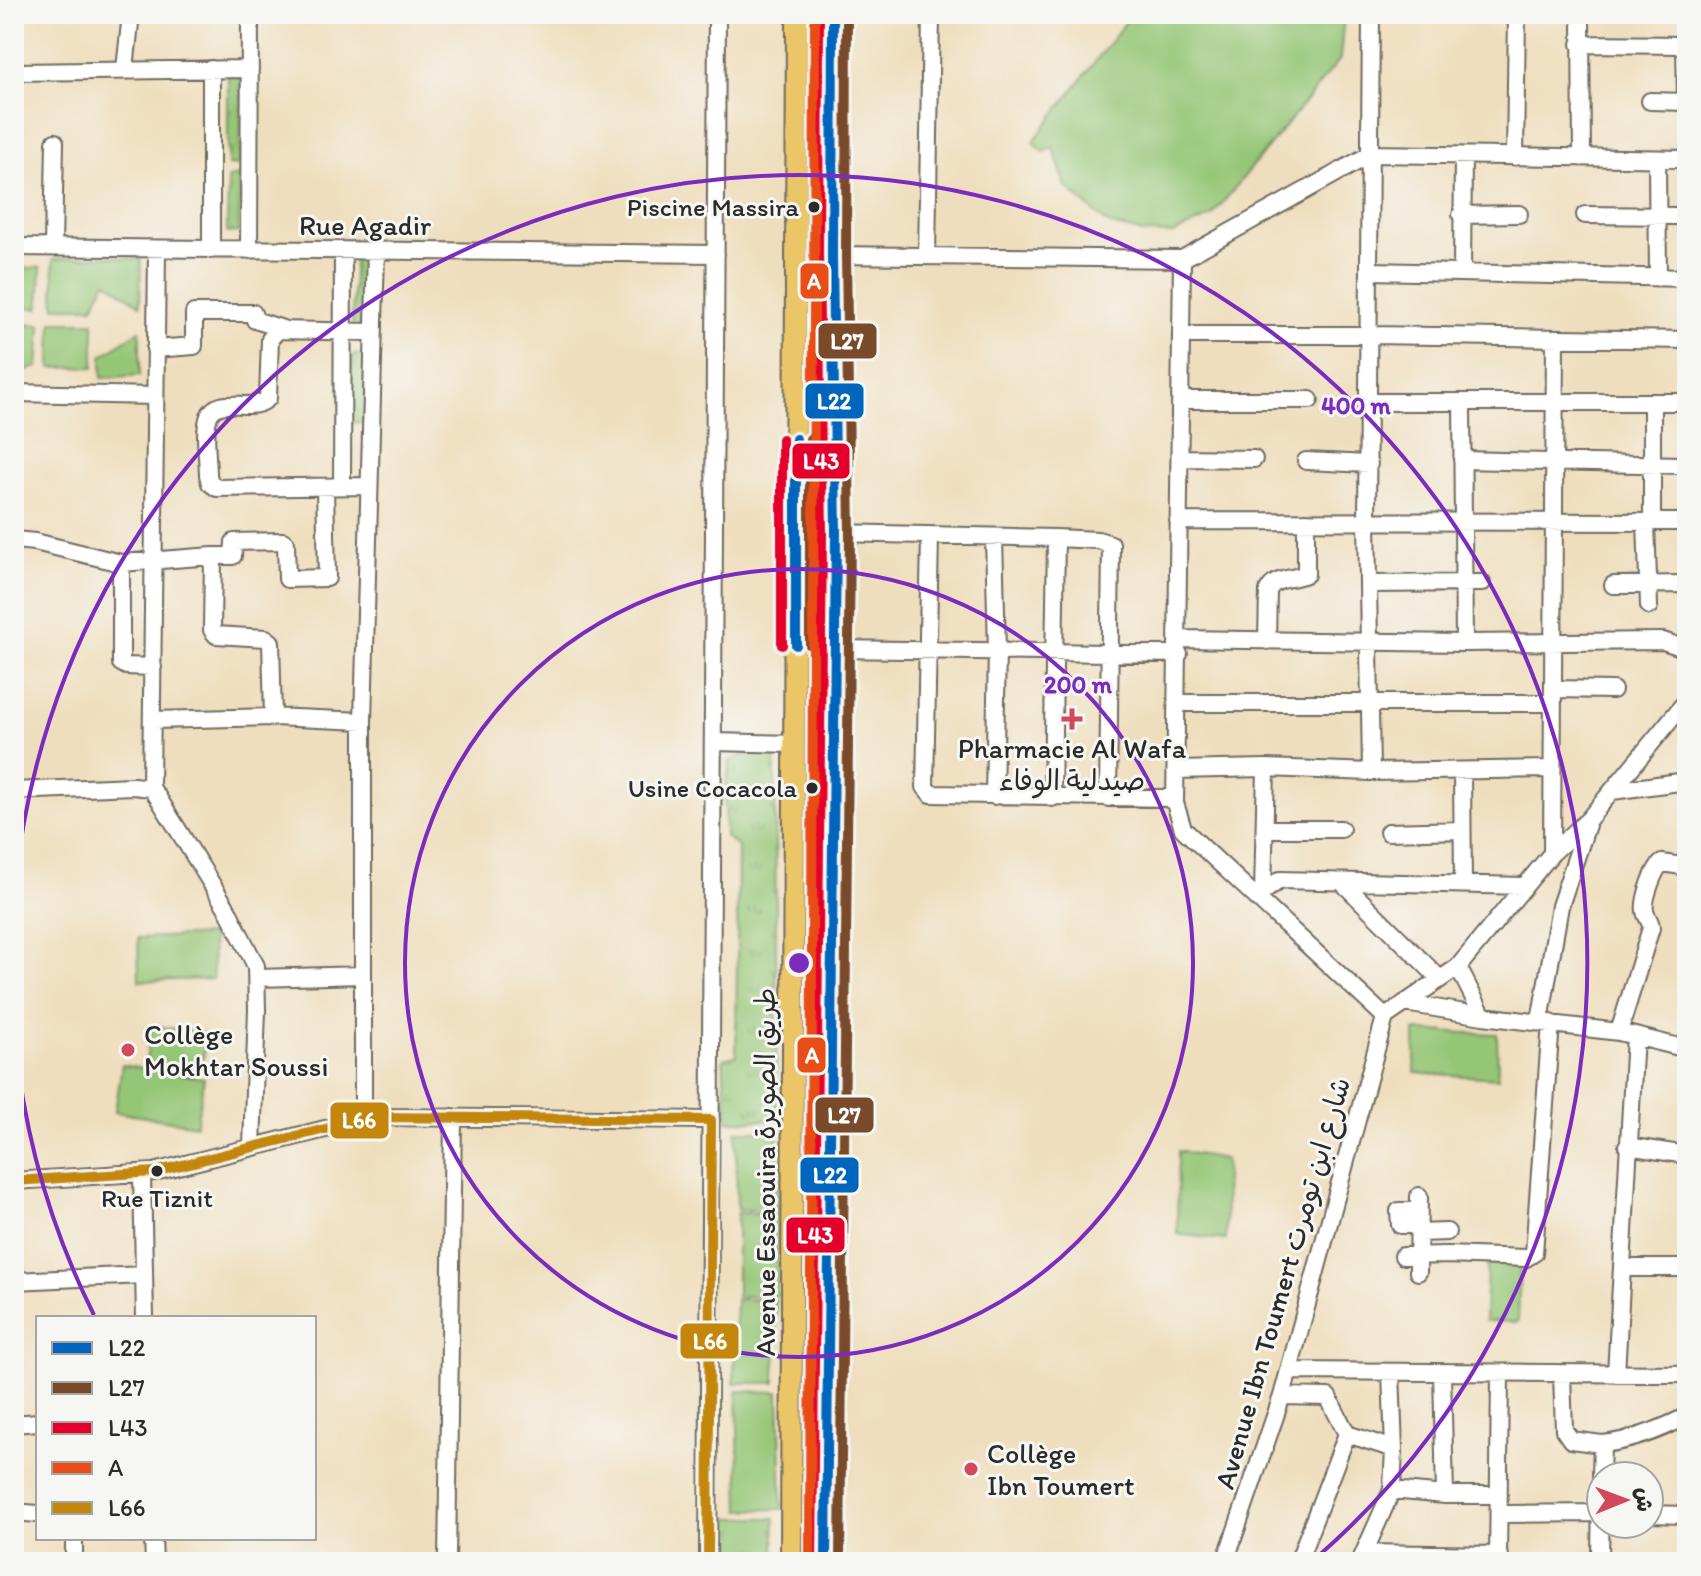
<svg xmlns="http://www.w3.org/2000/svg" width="1701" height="1576" viewBox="0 0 1701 1576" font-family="Itim,'Playpen Sans Arabic',sans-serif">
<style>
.grass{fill:url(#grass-tufts);stroke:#607850;stroke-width:2}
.green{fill:#95c676;stroke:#607850;stroke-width:2}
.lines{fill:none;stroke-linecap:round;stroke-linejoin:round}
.minor-casing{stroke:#706a5e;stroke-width:20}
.major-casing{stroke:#706a5e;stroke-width:24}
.minor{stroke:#fff;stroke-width:16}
.major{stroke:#ebc669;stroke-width:20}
.bus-1-casing{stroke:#f6f6f2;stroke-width:16}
.bus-2-casing{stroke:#f6f6f2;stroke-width:16}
.bus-3-casing{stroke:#f6f6f2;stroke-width:16}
.bus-4-casing{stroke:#f6f6f2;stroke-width:16}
.bus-5-casing{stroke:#f6f6f2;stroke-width:16}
.bus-1{stroke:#0065bd;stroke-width:10}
.bus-2{stroke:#7a4b2a;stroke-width:10}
.bus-3{stroke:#e4002b;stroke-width:10}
.bus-4{stroke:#e94e19;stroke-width:10}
.bus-5{stroke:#c4870b;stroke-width:10}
.ring{fill:none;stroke:#7b2cbf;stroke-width:4}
.bus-dot{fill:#2b2b2b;stroke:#f6f6f2;stroke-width:3}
.poi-dot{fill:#d1495b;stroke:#f6f6f2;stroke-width:3}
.labels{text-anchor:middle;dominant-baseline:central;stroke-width:6;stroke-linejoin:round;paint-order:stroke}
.bus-label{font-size:26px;fill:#2b2b2b;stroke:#f6f6f2;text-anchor:end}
.street-label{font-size:28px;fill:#2b2b2b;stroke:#f6f6f2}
.poi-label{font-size:28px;fill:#2b2b2b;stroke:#f6f6f2;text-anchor:start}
.centre{fill:#7b2cbf;stroke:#f6f6f2;stroke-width:4}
.ring-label{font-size:24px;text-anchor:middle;font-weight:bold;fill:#7b2cbf;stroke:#f6f6f2;stroke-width:6;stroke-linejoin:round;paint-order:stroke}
.line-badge{stroke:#f6f6f2;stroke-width:3}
.badge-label{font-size:22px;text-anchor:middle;font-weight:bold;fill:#fff}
</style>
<defs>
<pattern id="grass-tufts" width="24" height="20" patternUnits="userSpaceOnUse" patternTransform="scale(2)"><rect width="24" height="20" fill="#95c676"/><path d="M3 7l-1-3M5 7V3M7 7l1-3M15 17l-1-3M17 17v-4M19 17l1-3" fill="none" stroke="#7aa161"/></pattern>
</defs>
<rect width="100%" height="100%" fill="#f6f6f2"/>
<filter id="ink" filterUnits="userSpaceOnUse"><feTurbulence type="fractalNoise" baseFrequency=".0125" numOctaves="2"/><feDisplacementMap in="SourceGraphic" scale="16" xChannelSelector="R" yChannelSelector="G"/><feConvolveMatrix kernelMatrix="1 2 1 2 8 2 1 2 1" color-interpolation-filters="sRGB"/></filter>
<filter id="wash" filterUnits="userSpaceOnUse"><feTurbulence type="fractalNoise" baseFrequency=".006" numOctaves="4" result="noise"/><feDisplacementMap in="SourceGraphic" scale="32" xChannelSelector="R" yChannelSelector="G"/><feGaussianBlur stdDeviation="1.8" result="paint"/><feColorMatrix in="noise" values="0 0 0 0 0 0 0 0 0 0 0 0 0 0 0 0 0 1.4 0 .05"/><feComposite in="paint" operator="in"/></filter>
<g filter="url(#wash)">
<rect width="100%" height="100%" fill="#efdebd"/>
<path class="grass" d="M242,74L240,166L228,165V75Z
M240,176L239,232L227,233L228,178Z
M364,257L367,326L352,327L354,260Z
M353,354L365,355L364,422L349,423Z
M746,754L775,756L777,1120L727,1121L723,1059L736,1056L738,847L725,836V788L730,761Z
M728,1518H775L774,1562H728Z"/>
<path class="green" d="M1132,14H1344V16L1340,59L1212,216L1173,234L1143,233L1108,224L1066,187L1053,147L1044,152L1033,142Z
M108,256L141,260L140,305L106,281L93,307H55L53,259Z
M41,267L39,308H14V269Z
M52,322H94V367L51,368Z
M14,324L41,325L38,367L14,373Z
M140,330V375L102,378V356Z
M212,935L213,979L139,981L138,938Z
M151,1025L207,1034L201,1071L146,1062Z
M1415,1031L1497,1034L1498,1078L1415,1073Z
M122,1065L204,1078L196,1125L115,1112Z
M736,1131H777L778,1210H737Z
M1178,1151L1225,1159L1226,1240L1177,1234Z
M737,1213H778V1296H737Z
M1487,1263L1520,1264L1518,1322L1485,1321Z
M736,1299L776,1300L775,1383H734Z
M737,1391L779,1392L782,1509L740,1510Z"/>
</g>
<g filter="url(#ink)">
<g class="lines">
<g class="minor-casing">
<path id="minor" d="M1371,14L1367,520L1371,772
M1581,14L1582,158
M1580,44L1687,45
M1685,45L1686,102
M125,69L131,14
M211,69V250
M14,72L250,69
M1650,101L1687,102
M1515,157L1517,14
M1657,159L1658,278
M1461,215L1519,214
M1585,215L1676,216
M14,247L716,254
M53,247L55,142
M249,250L250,14
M832,255L1182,259L1371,154L1687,159
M927,256L931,14
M1182,259L1175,803L1183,829L1385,1017
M1371,271L1687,278
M1462,272L1463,156
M1181,335H1370L1687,340
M155,349L194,346V313H253L255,320L286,330
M14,393L155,396
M1181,400H1310
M1370,402H1687
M1652,402V522
M1462,403L1464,643
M1180,458L1254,459
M1462,460L1682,465
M1306,461L1369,464
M342,486L343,250
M369,486L217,488L210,483L208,475C208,458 203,432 209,416C218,394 254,414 268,398L270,339L278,330L372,332
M1178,521L1687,522
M1646,522L1649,606
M836,533L1056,538L1098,540L1111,544L1108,798
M930,536L925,787L931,794L1168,798L1175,803
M994,537L997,651L994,796
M14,540L35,542L121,563
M213,556H233L234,542L283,541L286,543L287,579L327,578L325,487
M1369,584L1482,583
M1613,585L1687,584
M1179,639L1464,643L1663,641L1687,649
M1267,641L1268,591C1274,577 1292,580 1306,574V521
M835,649L1179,654
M153,667L126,666L121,663V563L213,556L212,630L216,635L266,638L271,642L273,717
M1553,689L1613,690
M1177,703H1553
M153,720L273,717L363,721
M714,742L795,744
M1176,770L1266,768L1371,772L1552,769
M1462,771L1463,884
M151,788L157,250
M14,791L133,786L151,788L157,796L226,907L256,966L257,1010L252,1146
M1612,791L1687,781
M1052,798L1056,538
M1267,829H1341
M1388,832L1462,830
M1552,853L1555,338
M1342,882L1440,979
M1263,892L1280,880L1524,886
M1259,897L1263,892L1266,768
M1458,967L1483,1016
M258,978L362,975
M1405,1003L1483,1016L1619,1032L1687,1049
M1385,1017L1458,967L1552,853L1588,820L1687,700
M1540,1021L1560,906L1587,825
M1619,1032L1651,928C1651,920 1646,918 1645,911C1643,900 1654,868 1662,863L1682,866L1687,864
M363,1117V721L376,251
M1627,1146L1687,1155
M142,1174L145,1318
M14,1181L154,1172L373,1117L711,1120
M1419,1225H1400L1399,1211H1419
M1419,1233L1447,1232
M1403,1256L1447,1255L1526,1258L1534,1253L1551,1023
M1622,1268H1687
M1418,1272L1419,1196
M14,1281L144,1275
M1289,1371L1687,1374
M1442,1373L1445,1495
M1616,1374L1635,1036
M1562,1375L1564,1430L1571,1440L1602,1444L1601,1476
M1282,1396L1328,1397L1347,1434
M14,1424L38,1422
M1602,1444C1632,1441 1660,1430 1687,1416
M1392,1490L1445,1495H1499
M14,1512L38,1514
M1499,1514L1601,1513
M1649,1514L1687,1515
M74,1538V1562
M153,1538L154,1562
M1364,1553L1499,1555
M447,1562L453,1117
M708,1562L717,14
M1225,1562L1282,1396L1385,1017
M1298,1562L1347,1434L1394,1449
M1360,1562L1392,1490L1394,1449L1391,1373
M1498,1562L1500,1374
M1600,1562L1601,1482"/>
</g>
<g class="major-casing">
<path id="major" d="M791,1562L797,14
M826,1562L836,533L832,255L833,14"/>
</g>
<use href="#minor" class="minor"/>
<use href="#major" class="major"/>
<g class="bus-1-casing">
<path id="bus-1" d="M796,439V645
M826,1562L836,533L832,255L833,14"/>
</g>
<g class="bus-2-casing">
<path id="bus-2" d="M810,439V645
M840,1562L850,533L846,255L847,14"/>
</g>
<g class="bus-3-casing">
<path id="bus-3" d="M782,439V645
M812,1562L822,533L818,255L819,14"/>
</g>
<g class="bus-4-casing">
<path id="bus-4" d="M810,1562L815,14"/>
</g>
<g class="bus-5-casing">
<path id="bus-5" d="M14,1181L154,1172L373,1117L711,1120
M708,1562L711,1120"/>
</g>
<use href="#bus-1" class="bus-1"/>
<use href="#bus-2" class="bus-2"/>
<use href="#bus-3" class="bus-3"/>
<use href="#bus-4" class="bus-4"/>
<use href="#bus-5" class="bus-5"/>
</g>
</g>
<g class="ring">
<circle cx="799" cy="963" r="394"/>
<path d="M94 1315A788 788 0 0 1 15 1039M15 887A788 788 0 1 1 1316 1558"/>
</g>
<g class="bus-dot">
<circle cx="814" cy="207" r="7"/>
<circle cx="812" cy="788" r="7"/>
<circle cx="157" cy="1171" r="7"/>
</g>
<g class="poi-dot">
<path d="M1068 707h8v8h8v8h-8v8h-8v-8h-8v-8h8z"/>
<circle cx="128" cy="1050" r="8"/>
<circle cx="971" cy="1469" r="8"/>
</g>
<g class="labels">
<g class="bus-label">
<text x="799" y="207">Piscine Massira</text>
<text x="797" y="788">Usine Cocacola</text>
<text x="157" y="1198" text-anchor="middle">Rue Tiznit</text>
</g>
<g class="street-label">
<text x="365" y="225">Rue Agadir</text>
<text transform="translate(765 1172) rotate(-90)">Avenue Essaouira طريق الصويرة</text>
<text transform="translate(1282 1283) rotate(-74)">Avenue Ibn Toumert شارع ابن تومرت</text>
</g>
<g class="poi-label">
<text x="1072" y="748" text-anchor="middle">Pharmacie Al Wafa<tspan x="1072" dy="32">صيدلية الوفاء</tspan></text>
<text x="144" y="1034">Collège<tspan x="144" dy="32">Mokhtar Soussi</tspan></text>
<text x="987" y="1453">Collège<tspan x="987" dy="32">Ibn Toumert</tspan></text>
</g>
</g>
<circle cx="799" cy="963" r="12" class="centre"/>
<g class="ring-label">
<text x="1356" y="414">400 m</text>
<text x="1078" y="693">200 m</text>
</g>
<g class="line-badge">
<rect x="799" y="262" width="31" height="38" rx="8" fill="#e94e19"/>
<rect x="817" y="322" width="61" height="38" rx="8" fill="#7a4b2a"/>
<rect x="804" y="382" width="61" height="38" rx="8" fill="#0065bd"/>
<rect x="791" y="442" width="60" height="38" rx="8" fill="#e4002b"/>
<rect x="796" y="1036" width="31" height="38" rx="8" fill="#e94e19"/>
<rect x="814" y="1096" width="61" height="38" rx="8" fill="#7a4b2a"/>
<rect x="329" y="1101" width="61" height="39" rx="8" fill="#c4870b"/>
<rect x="799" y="1156" width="61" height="38" rx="8" fill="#0065bd"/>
<rect x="785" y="1216" width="61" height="38" rx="8" fill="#e4002b"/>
<rect x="679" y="1322" width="61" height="38" rx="8" fill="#c4870b"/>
</g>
<g class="badge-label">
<text x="814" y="289">A</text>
<text x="847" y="349">L27</text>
<text x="834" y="409">L22</text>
<text x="821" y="469">L43</text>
<text x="812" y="1063">A</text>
<text x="844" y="1123">L27</text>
<text x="359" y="1128">L66</text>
<text x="830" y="1183">L22</text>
<text x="815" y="1243">L43</text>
<text x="710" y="1349">L66</text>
</g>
<rect width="1701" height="1576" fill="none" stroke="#f6f6f2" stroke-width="48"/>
<rect x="36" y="1316" width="280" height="224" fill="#f6f6f2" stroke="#a5a5a2" stroke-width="2"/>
<rect x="52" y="1342" width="40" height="12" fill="#0065bd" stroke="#a5a5a2" stroke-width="2"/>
<text x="108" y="1356" font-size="24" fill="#2b2b2b">L22</text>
<rect x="52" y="1382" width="40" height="12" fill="#7a4b2a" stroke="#a5a5a2" stroke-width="2"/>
<text x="108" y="1396" font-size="24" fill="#2b2b2b">L27</text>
<rect x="52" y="1422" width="40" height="12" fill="#e4002b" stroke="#a5a5a2" stroke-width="2"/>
<text x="108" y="1436" font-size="24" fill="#2b2b2b">L43</text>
<rect x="52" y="1462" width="40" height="12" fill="#e94e19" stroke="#a5a5a2" stroke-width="2"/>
<text x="108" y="1476" font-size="24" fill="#2b2b2b">A</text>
<rect x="52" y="1502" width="40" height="12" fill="#c4870b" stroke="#a5a5a2" stroke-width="2"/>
<text x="108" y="1516" font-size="24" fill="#2b2b2b">L66</text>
<g transform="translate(1625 1500) rotate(89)"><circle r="38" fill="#f6f6f2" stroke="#a5a5a2" stroke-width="2"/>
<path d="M0-6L14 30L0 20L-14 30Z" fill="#d1495b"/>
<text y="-12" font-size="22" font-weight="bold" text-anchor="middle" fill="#2b2b2b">ش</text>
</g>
</svg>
